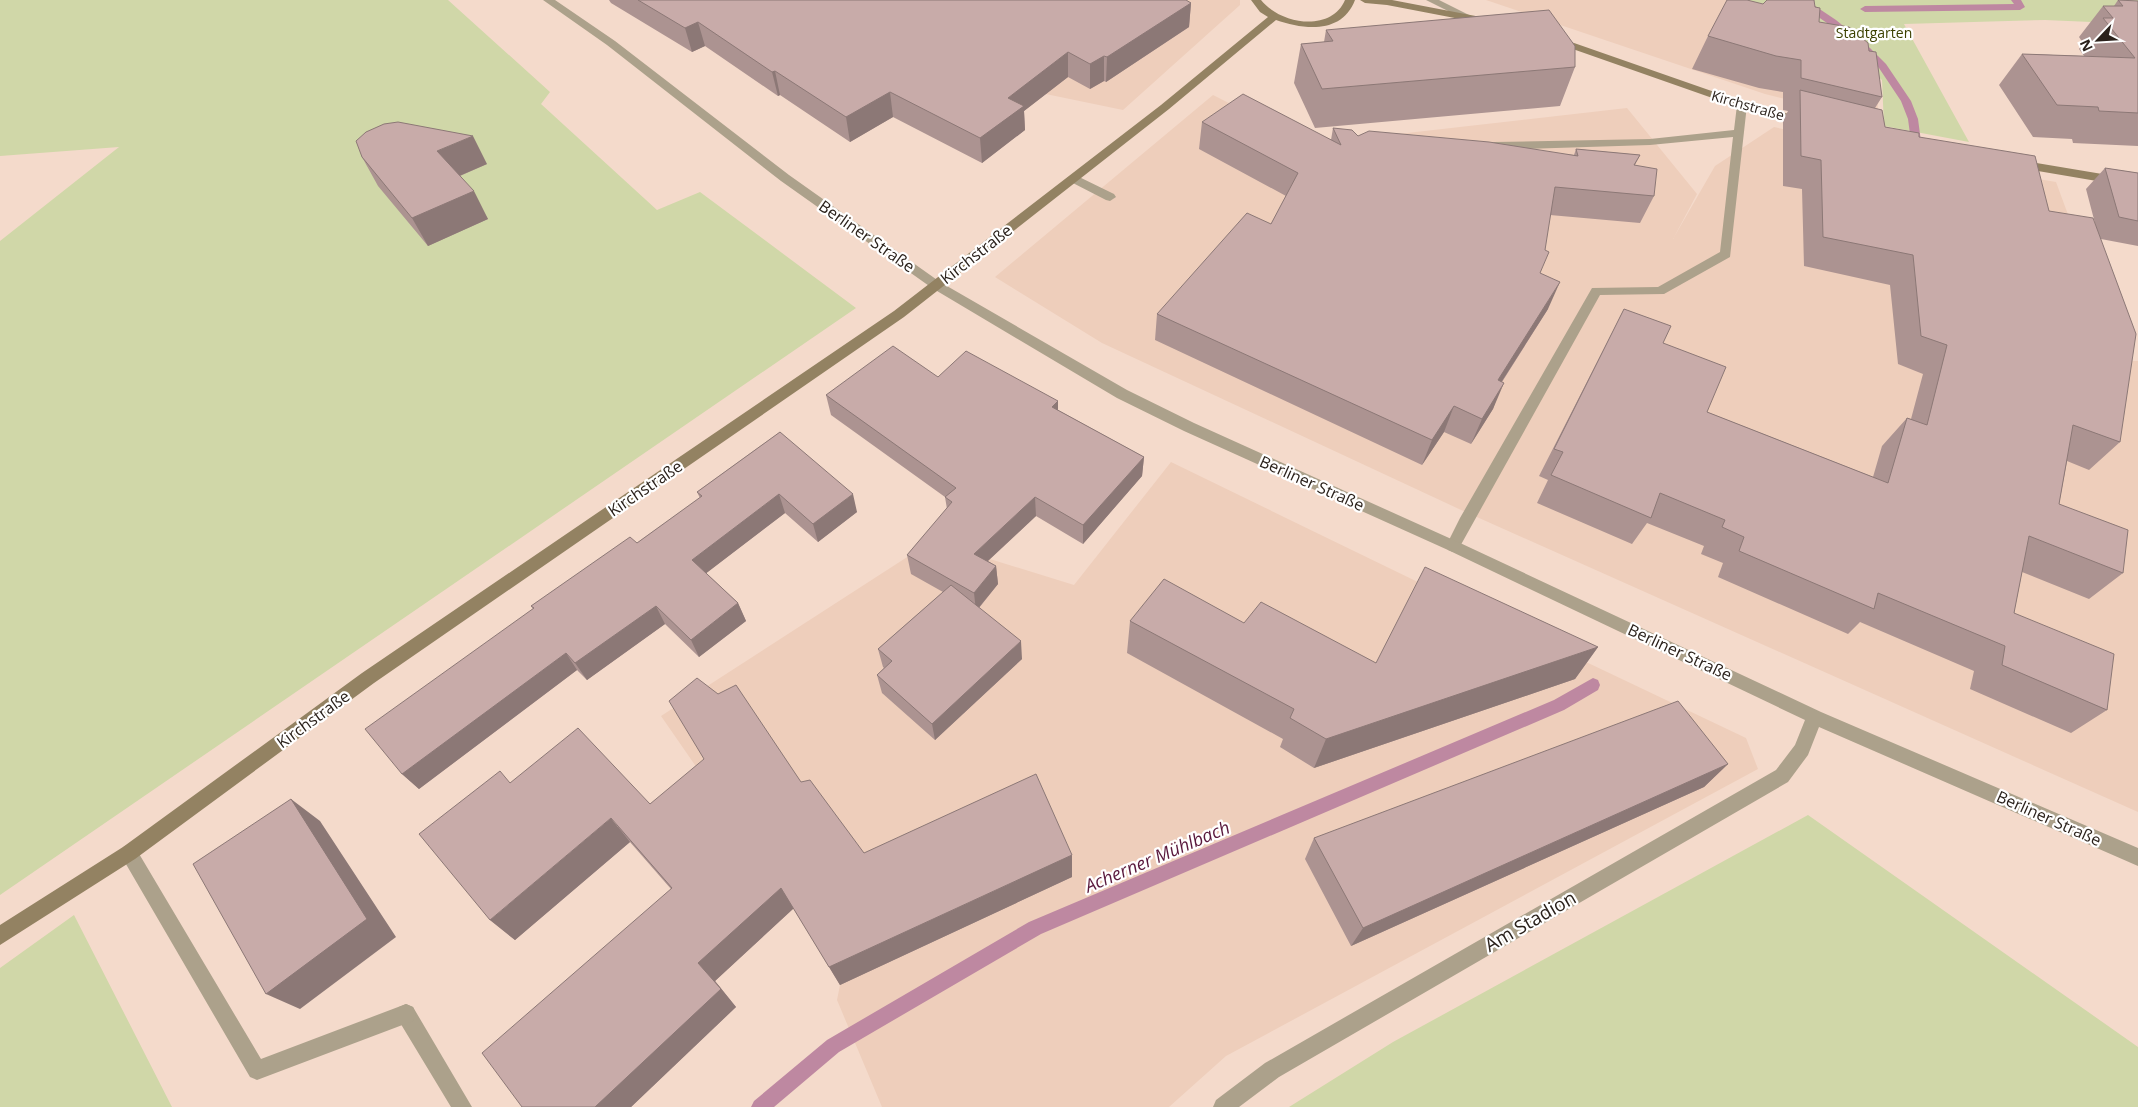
<svg xmlns="http://www.w3.org/2000/svg" width="2138" height="1107" viewBox="0 0 2138 1107" font-family="'Open Sans',sans-serif">
<style>
.built{fill:#eecebb}
.green{fill:#d0d7a8}
.lines{fill:none;stroke-linecap:round;stroke-linejoin:round}
.stream{fill:#be88a1;fill-rule:evenodd}
.lane{fill:#aca18b;fill-rule:evenodd}
.street{fill:#aca18b;fill-rule:evenodd}
.secondary{fill:#938262;fill-rule:evenodd}
.wall{fill:#ac9391}
.shaded-wall{fill:#8c7876}
.building{fill:#c8aba9;stroke:#8c7876}
.labels{text-anchor:middle;dominant-baseline:central;stroke-width:4.5;stroke-linejoin:round;paint-order:stroke}
.far-park-label{font-size:14px;fill:#3c4100;stroke:#fff}
.far-street-label{font-size:14px;fill:#2a211b;stroke:#fff}
.street-label{font-size:16px;fill:#2a211b;stroke:#fff}
.water-label{font-size:18px;font-style:italic;fill:#59183c;stroke:#fff}
.near-street-label{font-size:19px;fill:#2a211b;stroke:#fff}
</style>
<rect width="100%" height="100%" fill="#f4dacb"/>
<path class="built" d="M994,0H1240V5L1123,110L1036,92Z
M1486,0H1748L1806,18L1879,81L1877,122L1765,94Z
M1213,95L1310,144L1627,108L1697,194L1673,239L1715,166L1774,127L1938,163V162L2056,182L2122,361H2138V812L1459,509L1102,343L995,277Z
M1171,462L1424,585L1746,738L1758,769L1226,1056L1169,1107H882L837,1000L840,985L785,895L661,716L932,541L1074,585Z"/>
<path class="green" d="M0,0H448L550,92L541,104L657,210L700,192L856,308L0,895V241L119,147L0,156Z
M1748,0H2138V24L2045,20L1904,24L1969,142L1884,126L1882,80L1806,18Z
M1808,815L2138,1047V1107H1289L1393,1042Z
M74,915L172,1107H0V968Z"/>
<g class="lines">
<path class="stream" d="M1794,0H1806L1836,20L1870,48L1886,64L1911,101L1918,119L1922,149L1921,151H1913L1912,149L1908,119L1901,101L1879,68L1847,37Z
M2011,0H2021L2025,7L2020,10L1865,12L1860,9L1865,6L2014,4Z
M1593,678L1598,680L1600,685L1598,690L1564,710L1041,934L839,1052L774,1107H751L754,1101L827,1040L1029,922L1554,700Z"/>
<path class="lane" d="M1426,0H1439L1475,18L1470,21L1466,20Z
M1742,102L1747,105L1730,257L1664,294L1600,295L1458,550L1453,552L1448,550L1446,546L1460,518L1592,288L1658,287L1720,252L1733,137L1650,145L1494,150L1488,146L1494,142L1650,139L1734,130L1737,105Z
M1073,174L1114,194L1116,197L1110,201L1106,200L1069,181L1067,178Z
M406,1004L413,1007L472,1107H451L399,1021L396,1014L399,1007Z"/>
<path class="street" d="M543,0H555L615,41L789,175L940,282L1127,390L1194,423L1458,542L1821,712L2138,848V866L1819,727L1808,755L1788,782L1279,1077L1239,1107H1213L1216,1100L1265,1063L1776,770L1795,745L1805,720L1448,550L1184,431L1117,398L932,288L781,181L607,45Z
M129,844L135,847L261,1059L406,1004L413,1007L416,1014L413,1021L257,1080L250,1077L123,859L120,853L123,847Z"/>
<path class="secondary" d="M1251,0H1261C1280,24 1331,33 1345,0H1355C1342,34 1305,30 1276,20L1169,109L904,317L374,683L135,859L0,945V925L123,847L362,673L894,311L1161,105L1268,17L1260,12Z
M1360,0H1392L1486,18L1491,21L1486,24L1387,5L1365,3Z
M1554,36L1746,103L1809,119L1811,121L1805,124L1738,107L1550,41L1549,39L1550,37Z
M2019,160L2138,180V188L2015,167L2013,164L2015,161Z"/>
</g>
<path class="wall" d="M609,0H1186L1191,3L1189,27L1106,82L1104,81L1090,89L1068,77L1024,111L1025,130L982,163L893,117L850,142L780,95L778,96L705,46L692,52L611,3Z
M2118,0L2138,1V146L2073,143L2072,139L2033,137L1999,85L2022,54L2084,56L2079,49L2083,43L2079,37L2103,6H2114Z
M1763,4L1815,7L1819,22L1869,51L1882,97L1875,108L1885,127L1919,137L2049,211L2096,227L2086,189L2105,168L2138,173V246L2101,239L2120,442L2089,470L2067,461L2059,504L2123,573L2089,599L2022,572L2014,613L2107,710L2071,733L1970,689L1974,671L1860,622L1848,634L1718,577L1723,563L1701,554L1704,546L1647,523L1632,544L1537,503L1548,480L1539,476L1624,309L1663,343L1707,412L1873,477L1882,446L1907,418L1911,419L1923,374L1898,364L1890,285L1804,266L1802,189L1783,186V120L1788,111L1783,110V92L1759,88L1692,69L1708,36Z
M1326,30L1575,67L1560,106L1315,128L1294,83L1301,44L1324,42Z
M1202,122L1331,140L1333,128L1358,136L1574,155L1576,149L1640,155L1635,165L1654,196L1640,223L1550,215L1540,273L1548,309L1502,382L1493,409L1471,444L1444,432L1422,465L1155,340L1157,314L1271,224L1286,196L1199,149Z
M362,157L487,164L460,176L488,219L428,246L378,186Z
M938,377L1058,410L1144,457L1142,476L1083,544L1036,516L988,561L996,566L998,584L979,608L1022,659L935,740L882,693L877,675L884,668L883,667L878,649L943,592L911,574L907,555L947,509L945,497L831,415L826,395Z
M780,432L857,512L818,542L785,513L706,573L738,603L746,621L699,657L665,624L587,680L577,670L419,789L402,774L533,609L531,606L637,543L700,498L697,492Z
M1130,621L1244,623L1376,663L1598,647L1575,679L1314,768L1280,747L1283,739L1127,653Z
M1728,764L1704,787L1351,946L1305,859L1314,838Z
M801,782L864,853L1072,855V877L840,985L794,908L715,981L736,1007L631,1107H522L671,889L630,842L515,940L490,920L650,804Z"/>
<path class="shaded-wall" d="M1191,3L1189,27L1106,82L1107,57Z
M698,22L705,46L692,52L685,28Z
M1068,52V77L1024,111L1025,130L982,163L980,138L1008,98Z
M1104,56V81L1090,89V64Z
M775,71L780,95L778,96L772,72Z
M890,92L893,117L850,142L846,117Z
M473,136L487,164L452,179L437,151Z
M474,191L488,219L428,246L412,218Z
M1560,282L1548,309L1486,406L1498,380Z
M1504,383L1493,409L1471,444L1482,419Z
M1058,401V421L1052,407Z
M1454,406L1444,432L1422,465L1432,440Z
M1144,457L1142,476L1083,544V525Z
M779,494L785,513L700,578L692,560Z
M853,494L857,512L818,542L813,524Z
M1035,497L1036,516L976,572L974,554Z
M996,566L998,584L976,611L974,593Z
M738,603L746,621L699,657L691,640Z
M656,606L665,624L587,680L575,663Z
M1021,641L1022,659L935,740L932,724Z
M1598,647L1575,679L1314,768L1326,739Z
M566,653L577,670L419,789L402,774Z
M1728,764L1704,787L1351,946L1363,928Z
M291,799L320,821L396,937L300,1009L266,994Z
M611,818L630,842L515,940L490,920Z
M1072,855V877L840,985L829,967Z
M781,888L794,908L715,981L736,1007L631,1107H595L698,963Z"/>
<path class="building" d="M638,0H1186L1191,3L1107,57L1104,56L1090,64L1068,52L1008,98L1024,106L980,138L890,92L846,117L775,71L772,72L698,22L685,28Z
M1727,0H1747L1763,4L1767,0H1814L1815,7L1820,8L1819,22L1849,27L1868,43L1869,51L1876,52L1882,97L1801,78V60L1776,56L1708,36Z
M2118,0L2138,1V113L2099,111L2098,107L2057,105L2022,54L2135,58L2103,18H2113L2103,6H2123Z
M1549,10L1575,46V67L1322,89L1301,44L1333,41L1326,30Z
M1800,90L1882,110L1885,127L1919,133V137L2035,156L2049,211L2093,218L2136,334L2120,442L2073,425L2059,504L2128,530L2123,573L2029,536L2014,613L2114,654L2107,710L2002,665L2005,646L1878,593L1874,609L1739,551L1744,537L1722,527L1725,520L1660,493L1651,518L1551,475L1563,452L1554,449L1624,309L1671,326L1663,343L1726,367L1707,412L1888,483L1907,418L1927,425L1947,345L1921,336L1913,255L1823,237L1821,160L1801,156Z
M1243,94L1341,145L1333,128L1352,130L1358,136L1369,131L1489,142L1578,156L1576,149L1640,155L1634,165L1657,169L1654,196L1555,187L1545,250L1549,252L1540,273L1560,282L1498,380L1504,383L1482,419L1454,406L1432,440L1157,314L1247,213L1271,224L1298,173L1202,122Z
M398,122L473,136L437,151L474,191L412,218L362,157L356,141L366,132L384,124Z
M2105,168L2138,173V221L2119,217Z
M893,346L938,377L966,351L1058,401L1052,407L1144,457L1083,525L1035,497L974,554L996,566L974,593L907,555L952,502L945,497L956,488L826,395Z
M780,432L853,494L813,524L779,494L692,560L738,603L691,640L656,606L575,663L566,653L402,774L365,729L534,608L531,606L630,537L637,543L702,496L697,492Z
M1425,567L1598,647L1326,739L1290,718L1294,709L1130,621L1164,579L1244,623L1261,602L1376,663Z
M951,585L1021,641L932,724L877,675L892,661L878,649Z
M697,678L718,694L736,685L801,782L810,780L864,853L1036,774L1072,855L829,967L781,888L698,963L721,989L595,1107H522L482,1053L672,888L611,818L490,920L419,834L500,771L510,783L578,728L650,804L704,759L669,701Z
M1678,701L1728,764L1363,928L1314,838Z
M291,799L367,919L266,994L193,864Z"/>
<g class="labels">
<g class="far-park-label">
<text x="1874" y="32">Stadtgarten</text>
</g>
<g class="far-street-label">
<text transform="translate(1748 105) rotate(16)">Kirchstraße</text>
</g>
<g class="street-label">
<text transform="translate(867 236) rotate(35)">Berliner Straße</text>
<text transform="translate(976 254) rotate(-38)">Kirchstraße</text>
<text transform="translate(1312 483) rotate(24)">Berliner Straße</text>
<text transform="translate(645 488) rotate(-34)">Kirchstraße</text>
<text transform="translate(1680 652) rotate(25)">Berliner Straße</text>
<text transform="translate(313 719) rotate(-36)">Kirchstraße</text>
<text transform="translate(2049 818) rotate(24)">Berliner Straße</text>
</g>
<g class="water-label">
<text transform="translate(1157 856) rotate(-23)">Acherner Mühlbach</text>
</g>
<g class="near-street-label">
<text transform="translate(1530 921) rotate(-30)">Am Stadion</text>
</g>
</g>
<g transform="translate(2098 40) rotate(245)" stroke="#ffffff" stroke-width="4" paint-order="stroke">
<path d="M0-4L9 19L0 12L-9 19Z" fill="#2a211b"/>
<text y="-8" font-size="14" font-weight="bold" text-anchor="middle" fill="#2a211b">N</text>
</g>
</svg>
